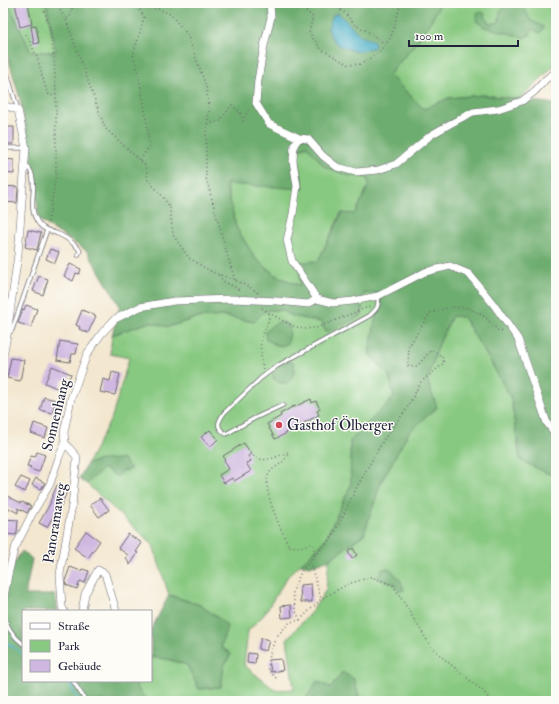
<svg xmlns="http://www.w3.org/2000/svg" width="559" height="704" viewBox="0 0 559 704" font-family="'IM FELL Double Pica',serif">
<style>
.green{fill:#88c981;stroke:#55765e}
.forest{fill:#6ead6f;stroke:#486855;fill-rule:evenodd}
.water{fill:#45acc4;stroke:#346780}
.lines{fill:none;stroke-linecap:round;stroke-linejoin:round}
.stream{stroke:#45acc4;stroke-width:2}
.building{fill:#cfb7e1}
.lane-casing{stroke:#6b676f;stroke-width:5}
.street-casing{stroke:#6b676f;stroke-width:8}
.path{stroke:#6b676f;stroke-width:1.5;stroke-dasharray:1 3;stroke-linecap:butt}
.lane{stroke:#fff;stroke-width:3.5}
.street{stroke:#fff;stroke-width:7}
.poi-dot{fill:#d1495b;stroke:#fdfcf7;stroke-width:1.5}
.labels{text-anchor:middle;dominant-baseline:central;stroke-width:3;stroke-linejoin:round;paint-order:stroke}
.street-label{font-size:15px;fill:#22223b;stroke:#fdfcf7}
.poi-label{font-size:15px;fill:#22223b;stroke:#fdfcf7;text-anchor:start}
</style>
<rect width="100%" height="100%" fill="#fdfcf7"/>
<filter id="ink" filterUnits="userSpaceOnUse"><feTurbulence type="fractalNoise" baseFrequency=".025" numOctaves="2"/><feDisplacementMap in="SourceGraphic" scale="8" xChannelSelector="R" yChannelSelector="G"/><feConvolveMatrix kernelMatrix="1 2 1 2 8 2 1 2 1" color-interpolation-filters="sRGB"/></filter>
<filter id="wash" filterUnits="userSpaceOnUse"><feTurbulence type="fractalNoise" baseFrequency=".012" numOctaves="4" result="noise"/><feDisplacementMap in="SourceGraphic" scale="16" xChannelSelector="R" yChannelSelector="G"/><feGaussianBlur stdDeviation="0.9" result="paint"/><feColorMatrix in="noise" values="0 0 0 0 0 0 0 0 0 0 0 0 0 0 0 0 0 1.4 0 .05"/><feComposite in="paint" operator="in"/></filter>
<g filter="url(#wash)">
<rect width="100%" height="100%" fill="#f3e7cf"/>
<path class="green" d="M8,3H46L57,52H31Z
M441,3H548L555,22V65L519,99L483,95L449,98L424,109L389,75L424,33Z
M308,146L325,167L350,176L367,177L369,185L355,215L341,213L318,261L301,286L275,275L255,258L236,227L226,184L304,188L296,150Z
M378,292L382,305L376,316L369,354L389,375L394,397L350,441L351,485L324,542L288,576L263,616L248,631L244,665L275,690L294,689L287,639L312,611L326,590L329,560L364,534L381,482L409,431L437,408L427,380L439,344L452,316L463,317L489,359L511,398L520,460L547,473L556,476V701H360L354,679L331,688L317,681L306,700L315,699L316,701H242L233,695L220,699H202L201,701H149L139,691L134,681H151V657L167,659L187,665L199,689L221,687L224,666L231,654L221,647L200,605L169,595L153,545L87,484L79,479L112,417L129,358L110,354L112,335L150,322L168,327L196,318L224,316L254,322L265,311L269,310H281L292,316L321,322L326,332L351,321L362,315L363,294Z"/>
<path class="forest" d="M3,3H8L31,52H56L46,3H441L424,33L389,75L424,109L449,98L483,95L556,104V476L547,473L520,460L511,398L489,359L463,317L452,316L439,344L427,380L437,407L409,432L381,482L364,534L329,560L309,566L301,564L324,542L351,485L350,441L394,397L389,375L369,354L376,316L382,305L378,293L363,294L362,315L351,321L326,332L321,322L292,316L281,310H269L265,311L254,322L224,316L196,318L168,327L150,322L112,335L120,306L87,251L39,220L34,173L20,99L3,40ZM307,146L325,167L350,176L367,177L369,185L355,214L342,213L318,261L299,262L300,286L275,275L255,258L236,227L226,184L304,189L296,150Z
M511,3H515L526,11L530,20L544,27L540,33L532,29L530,35L524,38L511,34L484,27L476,21L478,12L484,13L489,24L499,22L500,11Z
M278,322L284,323L288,324C292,331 289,338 287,344L282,346L279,345H276L266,339L265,332L270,327Z
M288,361L293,362C297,370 293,379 286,384L284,383H280C279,383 275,380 274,379C270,371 283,364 288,361Z
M123,459L131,469L123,471L117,477L104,468L94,477L87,484L79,479L87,464L100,460Z
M22,551L32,559L25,595H55L58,611H23V681H134L139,691L149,701H3V599L11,568Z
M388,568C397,575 401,579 404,590L399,591L394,584L378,578L381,570Z
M169,595L200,605L220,619L227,626L221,647L231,654L224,666L221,687L199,689L187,665L167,659L151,657V628H152Z
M342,672L354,679L360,701H316L315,699L305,700L317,681L331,688Z
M233,695L242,701H201L202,699H220Z"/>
<path class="water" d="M338,13L361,36L374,41L375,47L360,51L350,50L339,45L332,39L328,28L333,15Z"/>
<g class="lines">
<path class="stream" d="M3,640L23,654
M69,681L72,689L79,701"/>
</g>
<g id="blocks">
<path class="building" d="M15,3H28L32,24L20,27Z
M36,25L39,43L34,44L31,26Z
M3,127H14V144H3Z
M4,159L14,160V174L4,173Z
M3,186L18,187L17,203L3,202Z
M28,230L41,233L37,250L25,247Z
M50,249L59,252L55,263L46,259Z
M70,264L81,269L79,274L76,273L73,281L64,276Z
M39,276L48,279L43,295L33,291Z
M26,305L37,309L31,327L18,323L23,309L24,310Z
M82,310L96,316L88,333L79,329L80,327L76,325Z
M60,341L78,344L76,354H72L70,362L57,360Z
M11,358L24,360L20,381L7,378Z
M52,366L71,374L68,381L63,379L59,389L45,383Z
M112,372L120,374L115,395L100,392L103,379L110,381Z
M44,397L63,402L61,408L54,406L52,413L40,410Z
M311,399L312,403L316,401L320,409L317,411L319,415L286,432L287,433L275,439L267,424L281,416L280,414L294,406V407Z
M34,423L48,428L45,438L31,433Z
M210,430L218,439L210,447L201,437Z
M244,443L251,454L248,456L251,461L246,463L251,471L234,481L232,478L224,483L219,475L229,469L224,460L225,459L223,456Z
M37,452L45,455L39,472L30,469L31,467L27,466L31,456L35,457Z
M21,477L30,481L25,492L15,487Z
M36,478L45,483L41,489L32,485Z
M57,485L68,489L61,506H59L47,527L39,523L51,502H50Z
M5,495L21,503L22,502L31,506L27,513L18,508V513L3,505V499Z
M100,498L109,510L99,517L90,505Z
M3,519L18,520L17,532L16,535L3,534Z
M86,531L100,541L88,558L74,548Z
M128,534L142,543L136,552L138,553L130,565L126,558L128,555L118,548Z
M353,548L357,555L352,559L348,552Z
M70,567L81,571L82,569L89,571L85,583L80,581L77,589L66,585L65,581Z
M311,584L312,602H301L300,585Z
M291,605L292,617L282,618L281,606Z
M261,638L269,640L266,651L258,649Z
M248,653L256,654L255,664L247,663Z
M281,659L283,670L271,672L269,660Z"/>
</g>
</g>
<g filter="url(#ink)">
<use href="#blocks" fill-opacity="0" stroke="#6b676f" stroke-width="1"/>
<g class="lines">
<g class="lane-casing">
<path id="lane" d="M3,60L18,110
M3,148H26
M26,164C27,167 30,169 31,172C38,188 27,205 37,221C41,229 50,231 58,234C64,236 77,245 80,251L78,255
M8,334L12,330L47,230
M283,405L255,418L226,434C215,427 218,422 224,413L261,378L277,366L369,316C377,309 379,307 378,296
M3,615C8,628 12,635 23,644
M73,681L86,701"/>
</g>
<g class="street-casing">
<path id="street" d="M270,3L271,17L264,46L258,80L256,103L269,124L299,138
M556,72L546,79L535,91L522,101L498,109L473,112L450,124L431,135L396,164L378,170L356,172L337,167L323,156L308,139L299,138L294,145L293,161L297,186L293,214L287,240L292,261L317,299L333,303L353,301L378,296L425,272L450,266L469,274L494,305L518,339L547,423L556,435
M3,105L18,110L26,148L18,254L7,335L3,356
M3,602L8,575L14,550L32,514L50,484L59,457L65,443L64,432L71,399L87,354L102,333L115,319L140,307L174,301L232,299L277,301L308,304L317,299
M64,611L62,607L60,574L72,505L77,457L65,443
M82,611L85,594L98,570L105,574L116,611"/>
</g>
<path class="path" d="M42,3L49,26L54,58L56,96V175L48,224
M56,3L66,20L105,128L146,166L148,180L164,198L170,208L173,235L189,258L212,272L235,280L253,289L258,293
M136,3L144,17L138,39L133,55L137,68L142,92L147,123L149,147L140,160
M297,3L313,17L309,31L312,37L321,49L349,65L361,64L379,52L391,37L398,13L401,3
M341,3L339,9L345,13L355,25L367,31L385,44
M138,7L156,8L170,14L187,34L196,58L206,86L209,110L206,136V178L229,261L235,280
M67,19L72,14V3
M26,34L37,57L46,89L49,95L55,96
M208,124L220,121L232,105L240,112L243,121L250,107
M219,275L223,281L238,289L239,292
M262,308L269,313L293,326L304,329L316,328L368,307L371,308
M263,369C262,362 259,344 262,337C265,327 269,325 269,313
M253,456L263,460L274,458L288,452C286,463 276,465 270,472C259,486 282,531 289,546L300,547L310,544L313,545L315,555
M310,562C313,575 318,586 321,599
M300,620L295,609L293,593L295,585L302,570L333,536L358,485L384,439L406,410L421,382L444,363L442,356L431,350L417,366H408L409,346L430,313L451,307L469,308L485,317L498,330L503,332
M276,678L268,670L270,653L276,637L290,622L300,620L321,599L348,584L371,577L393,585L430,645L443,658L483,691L491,701
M3,691L13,701"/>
<use href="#lane" class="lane"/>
<use href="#street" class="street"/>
</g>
</g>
<circle class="poi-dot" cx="279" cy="425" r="4"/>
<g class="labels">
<g class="street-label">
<text transform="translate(56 415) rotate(-76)">Sonnenhang</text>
<text transform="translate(55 523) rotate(-81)">Panoramaweg</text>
</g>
<g class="poi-label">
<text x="287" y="425">Gasthof Ölberger</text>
</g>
</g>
<rect width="559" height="704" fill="none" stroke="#fdfcf7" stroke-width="16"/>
<rect x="22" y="610" width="130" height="72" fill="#fdfcf7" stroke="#a5a5ac"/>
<rect x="30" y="623" width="20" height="6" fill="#ffffff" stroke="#a5a5ac"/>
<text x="58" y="630" font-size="12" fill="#22223b">Straße</text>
<rect x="30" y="640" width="20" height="12" fill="#88c981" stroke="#a5a5ac"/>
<text x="58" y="650" font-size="12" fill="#22223b">Park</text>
<rect x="30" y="660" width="20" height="12" fill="#cfb7e1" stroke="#a5a5ac"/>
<text x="58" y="670" font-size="12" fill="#22223b">Gebäude</text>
<path d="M409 40v6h109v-6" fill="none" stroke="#22223b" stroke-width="2"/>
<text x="415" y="40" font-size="12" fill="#22223b" stroke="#fdfcf7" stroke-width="3" paint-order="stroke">100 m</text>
</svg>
